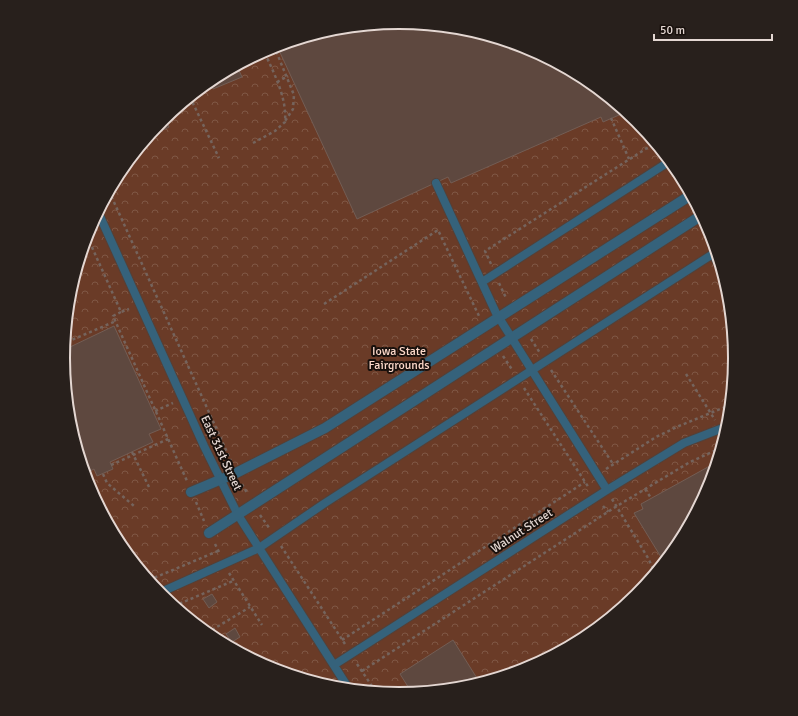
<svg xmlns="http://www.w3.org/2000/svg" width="798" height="716" viewBox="0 0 798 716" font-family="Signika,sans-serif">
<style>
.park{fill:url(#park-crowns)}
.building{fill:#5e483f;stroke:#735d54}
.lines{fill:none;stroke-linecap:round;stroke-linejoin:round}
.service-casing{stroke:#534139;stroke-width:10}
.pedestrian-casing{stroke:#534139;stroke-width:12}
.path{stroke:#75645d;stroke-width:2.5;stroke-dasharray:3 3;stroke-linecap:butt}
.service{stroke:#35627b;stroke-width:8}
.pedestrian{stroke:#35627b;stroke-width:10}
.labels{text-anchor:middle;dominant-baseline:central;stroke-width:4;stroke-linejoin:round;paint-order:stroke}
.park-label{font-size:12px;fill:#fdd9ca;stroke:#18100c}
.street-label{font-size:12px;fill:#e4d7d2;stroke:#18100c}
.rim{fill:none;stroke:#e4d7d2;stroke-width:2}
</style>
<defs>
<pattern id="park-crowns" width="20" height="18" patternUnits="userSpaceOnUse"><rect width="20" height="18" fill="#6a3b27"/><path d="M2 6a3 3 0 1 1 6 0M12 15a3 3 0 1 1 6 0" fill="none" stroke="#7f5745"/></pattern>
</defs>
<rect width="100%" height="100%" fill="#37241c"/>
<path class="park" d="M64 358a335 335 0 1 1 670 0a335 335 0 1 1-670 0Z"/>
<path class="building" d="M399,22L465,29L528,48L586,79L626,112L603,122L601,117L451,183L448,177L357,219L277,46L334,28Z
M237,66L242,77L213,89L209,81Z
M165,118L169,127L151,136V134Z
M114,326L161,429L149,434L153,442L110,462L113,469L97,476L94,469L85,474L69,423L63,358L65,337L70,347Z
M717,462L709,487L678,545L664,562L634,513L643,509L641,504Z
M212,594L217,602L209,608L203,599Z
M235,628L240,637L232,642L226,634Z
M453,640L480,683L464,688L412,693L400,674Z"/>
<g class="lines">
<g class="service-casing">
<path id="service" d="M436,183L496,313L607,490
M98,212L204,446L238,515L349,689
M713,254L721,269
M482,282L670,161
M159,593L259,548L325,503L716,252
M334,665L607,490L684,443L728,426"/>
</g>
<g class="pedestrian-casing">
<path id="pedestrian" d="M191,492L236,473L325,428L691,195
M209,533L702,215"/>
</g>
<path class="path" d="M274,46L294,95L293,109L285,121
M277,82L288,76
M190,97L219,158
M611,118L629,159
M253,143L275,131L285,122C287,97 274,74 264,51
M109,191L231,461
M87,236L121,312L129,309
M491,264L485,251L655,143
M499,283L506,298
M324,304L438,230L479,316
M121,312L113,316L187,481
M531,339L540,353
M67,342L116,321
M503,356L513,371
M551,370L613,464
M686,374L715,420
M524,388L589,488
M155,411L173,403
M132,452L149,487
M111,465L168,439
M606,469L656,437L679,426L730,405
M103,474L107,483L134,506
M242,484L247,493
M645,489L651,498
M612,499L648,558L655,573
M196,502L204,521
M603,506L608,512
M260,515L270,529
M215,544L220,554
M281,546L345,644
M229,573L262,625
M149,580L218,551
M174,606L233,581
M207,633L250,607
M342,640L585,482
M357,664L376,692
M362,671L617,506L690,462L721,448"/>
<use href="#service" class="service"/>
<use href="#pedestrian" class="pedestrian"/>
</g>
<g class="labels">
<g class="park-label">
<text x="399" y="351">Iowa State<tspan x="399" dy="14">Fairgrounds</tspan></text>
</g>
<g class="street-label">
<text transform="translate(221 453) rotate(65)">East 31st Street</text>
<text transform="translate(522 531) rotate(-33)">Walnut Street</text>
</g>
</g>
<path d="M0 0H798V716H0ZM70 358a329 329 0 1 1 658 0a329 329 0 1 1-658 0Z" fill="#28201c" fill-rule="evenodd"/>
<path class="rim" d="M70 358a329 329 0 1 1 658 0a329 329 0 1 1-658 0Z"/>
<path d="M654 34v6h118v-6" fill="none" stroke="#e4d7d2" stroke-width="2"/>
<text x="660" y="34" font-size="12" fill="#e4d7d2" stroke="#18100c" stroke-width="3" paint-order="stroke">50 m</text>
</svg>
